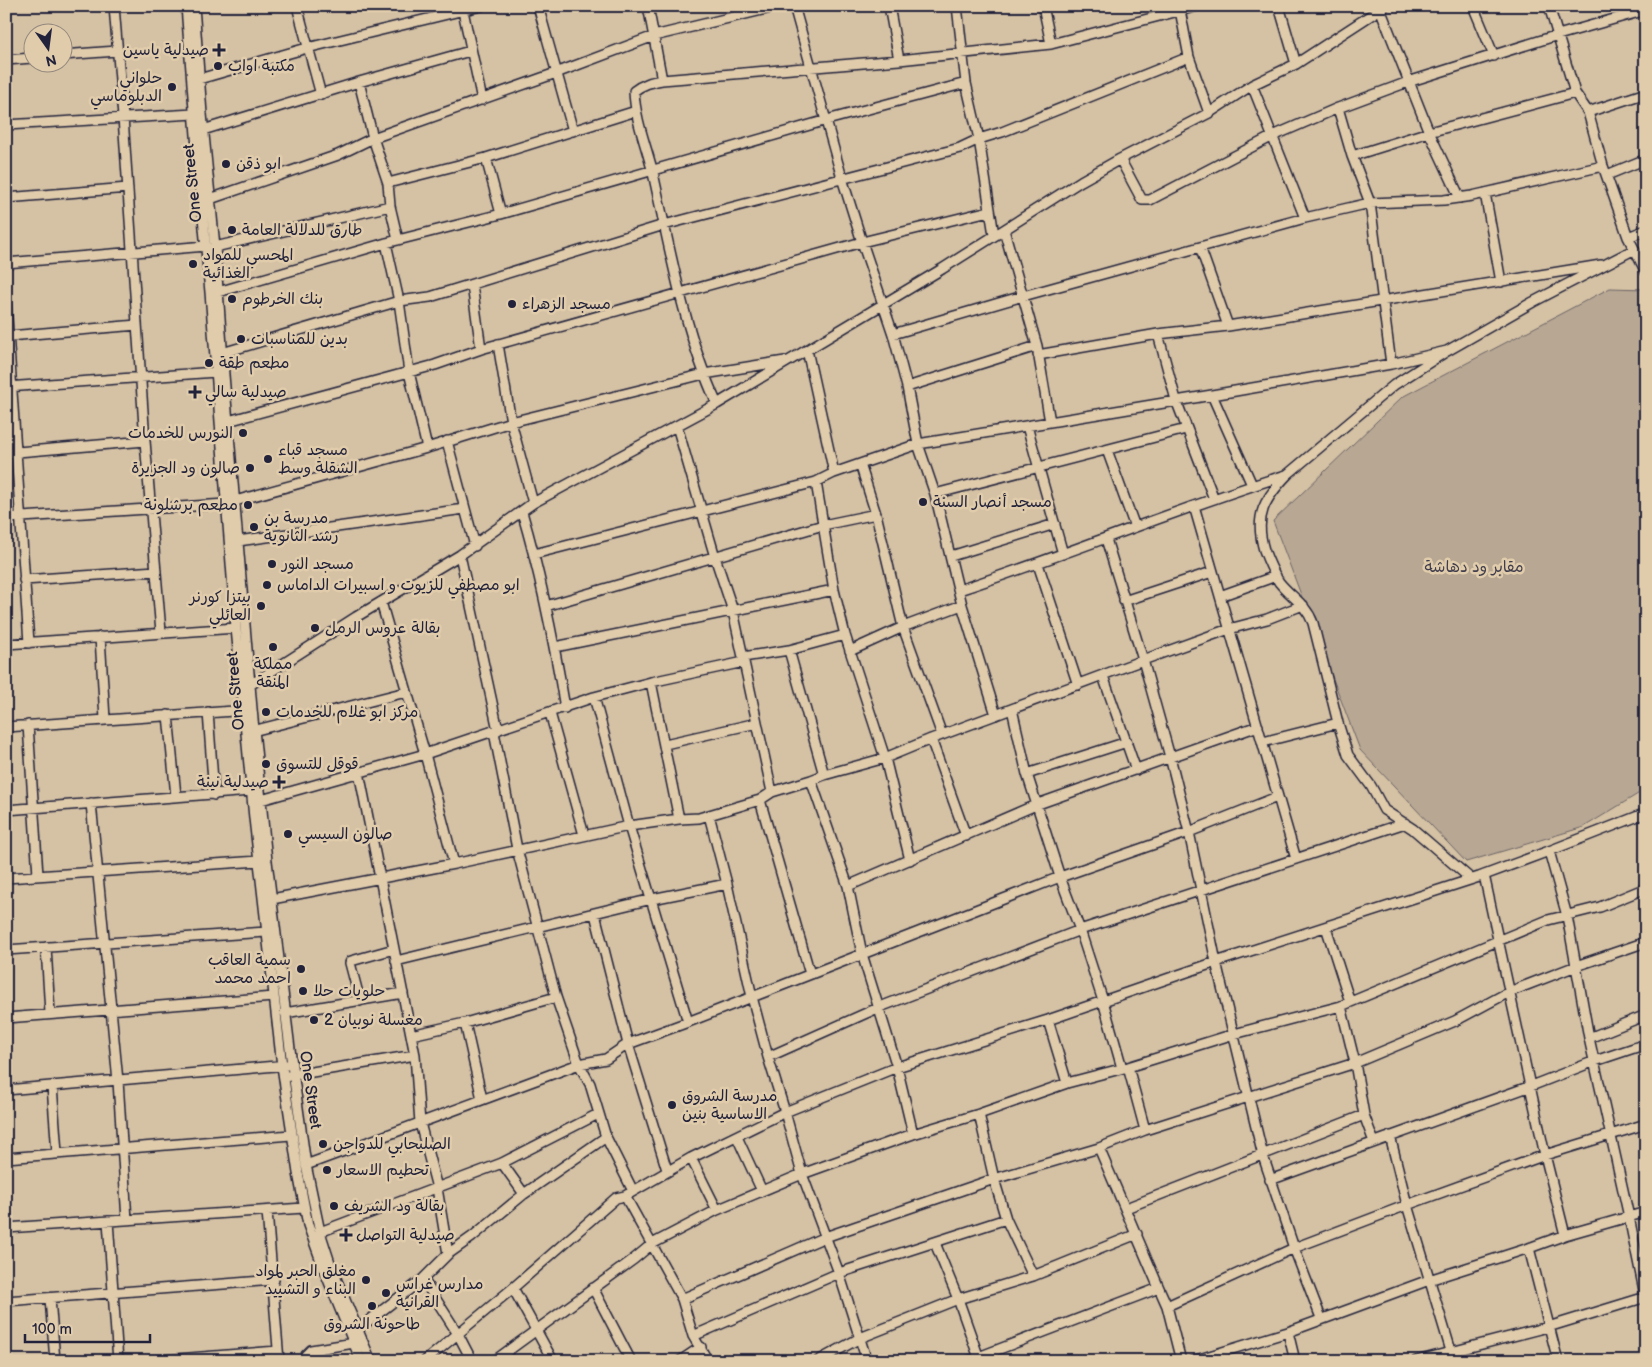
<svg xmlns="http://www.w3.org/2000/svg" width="1652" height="1367" viewBox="0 0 1652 1367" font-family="'Balsamiq Sans','Playpen Sans Arabic',sans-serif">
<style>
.green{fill:#b7a793;stroke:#6c6467}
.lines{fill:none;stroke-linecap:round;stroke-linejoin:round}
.minor-casing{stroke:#22223b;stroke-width:12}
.minor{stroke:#e0ccab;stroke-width:9}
.poi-dot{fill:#22223b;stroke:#e0ccab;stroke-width:2}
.labels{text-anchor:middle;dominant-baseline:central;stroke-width:5;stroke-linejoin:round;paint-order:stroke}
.poi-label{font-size:16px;fill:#22223b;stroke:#e0ccab;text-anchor:start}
.street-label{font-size:16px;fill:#22223b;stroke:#e0ccab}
.park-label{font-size:16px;fill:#403d4d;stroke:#e0ccab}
</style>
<rect width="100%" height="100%" fill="#d5c2a4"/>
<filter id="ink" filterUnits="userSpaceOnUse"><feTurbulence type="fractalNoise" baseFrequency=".02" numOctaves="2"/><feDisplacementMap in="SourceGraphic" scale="10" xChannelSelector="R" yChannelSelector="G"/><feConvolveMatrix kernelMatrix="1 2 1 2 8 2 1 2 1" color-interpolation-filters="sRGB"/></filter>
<g filter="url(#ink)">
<path class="green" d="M1610,288L1646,289V789L1584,827L1466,862L1360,750L1273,521L1402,397Z"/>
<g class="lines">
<g class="minor-casing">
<path id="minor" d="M114,6L123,117L145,441L161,632
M186,6L199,174L210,292L236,628L254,818L282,1066L298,1173L308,1225L325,1272L361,1361
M194,6L202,114L215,247L224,375L252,709L267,861L292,1065L306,1165L320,1232L332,1269L371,1361
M297,6L321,95
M462,6L482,100
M538,6L573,131
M648,6L662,80
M794,6L842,178L862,242L893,334L907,387L918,444L935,494L962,605L996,715
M889,6L899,60
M957,6L966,83L979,139L994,235
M1043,6L1051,44
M1279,6L1296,64
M1379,6L1429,132L1460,198
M1473,6L1494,56
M1549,6L1575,93L1588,112L1603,166L1628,237L1646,272
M1180,10L1189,57L1209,113
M62,55L117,51
M6,60L32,58
M199,79L307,48L481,6
M359,82L373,138L388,183L390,206L398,240
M1252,85L1305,218
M1338,108L1352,156L1370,203L1391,364
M1588,112L1646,93
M6,125L194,114
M203,130L359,82L470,51
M1352,156L1429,132L1575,93
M486,158L501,214
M1120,159L1142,200H1150L1273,136L1338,108L1408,82L1558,35L1646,10
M1607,175L1646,159
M388,183L486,158L636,111
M1485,193L1501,282
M6,198L128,188
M210,199L338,155L373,138L556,73L654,36L779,6
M1004,230L1037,346L1050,422
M1628,237L1646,230
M386,243L399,301L409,372L427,448
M215,247L390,206
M1200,247L1228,326
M6,263L206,246
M472,285L481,349
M218,292L386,243L501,214L827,120L966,83
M6,303L29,643
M893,334L1023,296L1305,218L1370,203L1444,200L1472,196L1603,166
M1158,334L1176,400L1214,499
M9,336L137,325
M498,344L511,422L533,503
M807,350L834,473
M222,353L399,301L430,297L664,225L960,148L979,139L1002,132L1189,57
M1038,355L1158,334L1228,326L1601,265
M7,387L216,372
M907,387L1037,346
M1212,395L1252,485
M717,404C684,332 670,249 653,173C646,145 635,119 634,91C643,84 651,82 662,80L899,60L1051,44L1198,6
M228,421L435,365L481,349L862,242L989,211
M677,426L715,557L733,611L743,657
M1027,426L1063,554
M447,441L475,546
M1107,450L1135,527
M6,453L145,441
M860,464L876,514L903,627L942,735
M816,482L834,590L845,635L885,758L910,860
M935,494L1186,429
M235,501L427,448L511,422L704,374L785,361
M1194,506L1296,859
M522,512C541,576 554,642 565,708
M6,518L226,504
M1106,539L1143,660L1170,757L1189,832L1216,962L1263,1156L1294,1248L1321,1318
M238,541L464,509
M534,554L816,482L834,473L918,444L1212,395L1391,364L1447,351
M460,555L498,730
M951,556L1055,524
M1038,564L1078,685
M24,580L156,571
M959,590C1069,554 1176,509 1286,475
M1220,596L1276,576
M1124,601L1212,572
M381,602L425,754L454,864
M546,606L823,525L876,514
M100,637L105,719
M6,644L236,628
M555,647L834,590
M789,650L824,775
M850,651L903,627L962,605
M744,662L772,792
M1103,676L1136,770
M651,682L679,819
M247,687L356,617L460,555L533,503L717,404L942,269L1081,181L1120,159L1209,113L1252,85L1296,64L1385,6
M594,697L629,826L688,1022
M1012,709L1027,774L1060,877L1080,930L1103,1001L1122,1068
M208,712L214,795
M550,713L584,835
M168,715L176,796
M28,725L38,875
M6,727L248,710
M249,732L406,692
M494,732L517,849L556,997L579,1064L590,1084L606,1137L633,1191
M931,739L966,836
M1263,742L1338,723
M665,744L757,723
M359,772L415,1055L420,1123L437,1188L448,1254
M1027,774L1127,742
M811,780L848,886L862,954L897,1067L913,1134
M261,800L425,754L594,697L651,682L744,662L743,657L789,650L845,635
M760,800L810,974
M91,803L118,1081L127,1220
M6,810L251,791
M709,815L727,884L752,997L768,1057L785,1112L802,1174L839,1273L867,1361
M1549,851L1567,916L1589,1038L1629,1217L1646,1300
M1484,875L1545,1155L1565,1235
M6,878L259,861
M1471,879L1413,829L1384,810L1371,786L1348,755L1338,723L1313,623C1306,604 1291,597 1279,582C1273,572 1268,561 1264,550C1254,516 1264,499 1288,474L1394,385L1447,351L1533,302L1633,250
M848,886L1038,804L1258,726
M272,899L454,864L629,826L679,819L699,818L709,815L760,800L772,792L811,780L824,775L885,758L931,739L1143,660L1229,629L1267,619L1303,605
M595,914L628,1044L667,1170
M1326,927L1350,1002
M46,947L50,1013
M6,950L266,932
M396,961L652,899L727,884
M360,1001L350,963L351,961L394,949
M1341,1006L1355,1063L1364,1115L1374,1142
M285,1013L403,993
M6,1018L274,997
M1048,1020L1067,1083
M465,1023L482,1099
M411,1035L465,1023L556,997
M1589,1038L1646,1015
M768,1057L880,1007L1080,930L1405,823
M1128,1067L1145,1130
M288,1076L415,1055
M52,1086L57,1153
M6,1090L287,1065
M979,1114L994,1179L1006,1219L1033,1276
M1390,1136L1407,1205L1451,1351L1453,1361
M737,1137L762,1191
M1099,1148L1159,1288L1167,1306L1181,1361
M6,1158L291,1135
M691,1158L717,1210
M502,1163L524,1194
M306,1165L579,1064L606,1059L628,1044L688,1022L1060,877L1189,832L1277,797
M1270,1180L1531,1086L1595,1061L1646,1044
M625,1196L682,1299L693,1336L708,1361
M1126,1208L1364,1115
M267,1211L279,1361
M108,1221L118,1361
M6,1228L304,1208
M320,1232L502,1163L598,1114
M935,1243L958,1299L980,1361
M1529,1248L1558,1361
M423,1279L458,1334L472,1361
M513,1288L553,1361
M593,1288L631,1361
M50,1298L55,1361
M682,1299L825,1237L994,1179L1099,1148L1145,1130L1355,1063L1455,1021L1509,992L1576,966L1646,942
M6,1301L274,1280
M1167,1306L1294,1248L1407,1205L1545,1155L1646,1124
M358,1329L423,1279L448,1254L472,1237L524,1194L606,1137
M1288,1332L1295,1361
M693,1336L839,1273L1006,1219
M151,1361L278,1351
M304,1361L306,1355L311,1350L354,1343
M425,1361L513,1288L616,1198L625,1196L691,1158L785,1112L897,1067L1048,1020L1216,962L1479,877L1549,851L1646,813
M494,1361L634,1259L652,1244L717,1210L802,1174L913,1134L979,1114L1067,1083L1128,1067L1234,1034L1341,1006L1548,920L1600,907L1646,888
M680,1361L701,1347
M818,1361L860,1338L958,1299L1033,1276L1137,1234
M968,1361L1159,1288
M1193,1361L1288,1332L1429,1280L1529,1248L1565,1235L1646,1212
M1416,1361L1548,1327L1646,1297"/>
</g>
<use href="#minor" class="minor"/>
</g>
</g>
<g class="poi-dot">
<path d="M216.5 42.5h5v5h5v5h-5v5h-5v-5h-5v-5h5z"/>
<circle cx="218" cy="66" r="5"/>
<circle cx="172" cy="87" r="5"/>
<circle cx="226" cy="164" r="5"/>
<circle cx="232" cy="230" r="5"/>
<circle cx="193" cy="264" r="5"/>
<circle cx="232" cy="299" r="5"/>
<circle cx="512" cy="304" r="5"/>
<circle cx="241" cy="339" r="5"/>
<circle cx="209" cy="363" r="5"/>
<path d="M192.5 384.5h5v5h5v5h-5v5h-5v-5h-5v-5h5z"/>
<circle cx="243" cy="433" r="5"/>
<circle cx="268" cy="459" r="5"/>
<circle cx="250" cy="468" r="5"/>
<circle cx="923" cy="502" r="5"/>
<circle cx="248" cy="505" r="5"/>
<circle cx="254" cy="527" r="5"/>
<circle cx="272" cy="564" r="5"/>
<circle cx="267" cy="585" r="5"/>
<circle cx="261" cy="606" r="5"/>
<circle cx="315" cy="628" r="5"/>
<circle cx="273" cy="647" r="5"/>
<circle cx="266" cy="712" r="5"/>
<circle cx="266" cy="764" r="5"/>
<path d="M276.5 774.5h5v5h5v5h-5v5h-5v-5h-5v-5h5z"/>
<circle cx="288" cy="834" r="5"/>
<circle cx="301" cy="969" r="5"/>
<circle cx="303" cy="991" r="5"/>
<circle cx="314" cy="1020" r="5"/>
<circle cx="672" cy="1105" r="5"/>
<circle cx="323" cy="1144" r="5"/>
<circle cx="327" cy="1170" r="5"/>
<circle cx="334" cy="1206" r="5"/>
<path d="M343.5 1227.5h5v5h5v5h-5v5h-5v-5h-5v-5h5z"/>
<circle cx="366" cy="1280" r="5"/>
<circle cx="386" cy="1293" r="5"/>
<circle cx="372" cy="1306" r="5"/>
</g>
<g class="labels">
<g class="poi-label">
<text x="209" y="50" text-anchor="end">صيدلية ياسين</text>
<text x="228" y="66">مكتبة اواب</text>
<text x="162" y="78" text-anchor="end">حلواني<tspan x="162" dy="18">الدبلوماسي</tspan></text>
<text x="236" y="164">ابو ذقن</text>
<text x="242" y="230">طارق للدلالة العامة</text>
<text x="203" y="255">المحسي للمواد<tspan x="203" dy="18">الغذائية</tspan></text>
<text x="242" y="299">بنك الخرطوم</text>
<text x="522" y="304">مسجد الزهراء</text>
<text x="251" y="339">بدين للمناسبات</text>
<text x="219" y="363">مطعم طقة</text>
<text x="205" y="392">صيدلية سالي</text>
<text x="233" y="433" text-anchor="end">النورس للخدمات</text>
<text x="278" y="450">مسجد قباء<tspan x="278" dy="18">الشقلة وسط</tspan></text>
<text x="240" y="468" text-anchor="end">صالون ود الجزيرة</text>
<text x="933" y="502">مسجد أنصار السنة</text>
<text x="238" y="505" text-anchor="end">مطعم برشلونة</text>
<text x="264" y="518">مدرسة بن<tspan x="264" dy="18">رشد الثانوية</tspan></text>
<text x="282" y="564">مسجد النور</text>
<text x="277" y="585">ابو مصطفي للزيوت و اسبيرات الداماس</text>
<text x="251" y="597" text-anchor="end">بيتزا كورنر<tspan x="251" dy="18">العائلي</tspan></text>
<text x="325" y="628">بقالة عروس الرمل</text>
<text x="273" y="664" text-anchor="middle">مملكة<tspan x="273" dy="18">المنقة</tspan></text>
<text x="276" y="712">مركز ابو غلام للخدمات</text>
<text x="276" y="764">قوقل للتسوق</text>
<text x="269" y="782" text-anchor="end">صيدلية نينة</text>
<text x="298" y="834">صالون السيسي</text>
<text x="291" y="960" text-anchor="end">سمية العاقب<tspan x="291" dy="18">احمد محمد</tspan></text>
<text x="313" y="991">حلويات حلا</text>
<text x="324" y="1020">مغسلة نوبيان 2</text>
<text x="682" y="1096">مدرسة الشروق<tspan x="682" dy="18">الاساسية بنين</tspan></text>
<text x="333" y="1144">الصليحابي للدواجن</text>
<text x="337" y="1170">تحطيم الاسعار</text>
<text x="344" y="1206">بقالة ود الشريف</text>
<text x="356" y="1235">صيدلية التواصل</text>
<text x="356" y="1271" text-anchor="end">مغلق الحبر لمواد<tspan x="356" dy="18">البناء و التشييد</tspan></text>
<text x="396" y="1284">مدارس غراس<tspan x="396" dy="18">القرانية</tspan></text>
<text x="372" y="1324" text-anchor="middle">طاحونة الشروق</text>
</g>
<g class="street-label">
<text transform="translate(193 183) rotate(-96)">One Street</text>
<text transform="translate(236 691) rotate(-95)">One Street</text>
<text transform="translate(310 1090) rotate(82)">One Street</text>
</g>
<g class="park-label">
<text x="1474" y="567">مقابر ود دهاشة</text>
</g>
</g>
<rect width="1652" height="1367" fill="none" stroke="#e0ccab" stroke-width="25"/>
<rect x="12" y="12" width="1627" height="1342" fill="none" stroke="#22223b" stroke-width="2" filter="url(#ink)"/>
<g transform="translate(48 48) rotate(166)"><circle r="24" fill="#e0ccab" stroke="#94887e"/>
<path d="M0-4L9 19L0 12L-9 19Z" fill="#22223b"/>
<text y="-8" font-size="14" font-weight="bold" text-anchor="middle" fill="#22223b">N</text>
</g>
<path d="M25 1334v8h125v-8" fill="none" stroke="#22223b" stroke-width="2.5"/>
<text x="32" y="1334" font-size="15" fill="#22223b" stroke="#e0ccab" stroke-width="4" paint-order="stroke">100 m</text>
</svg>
